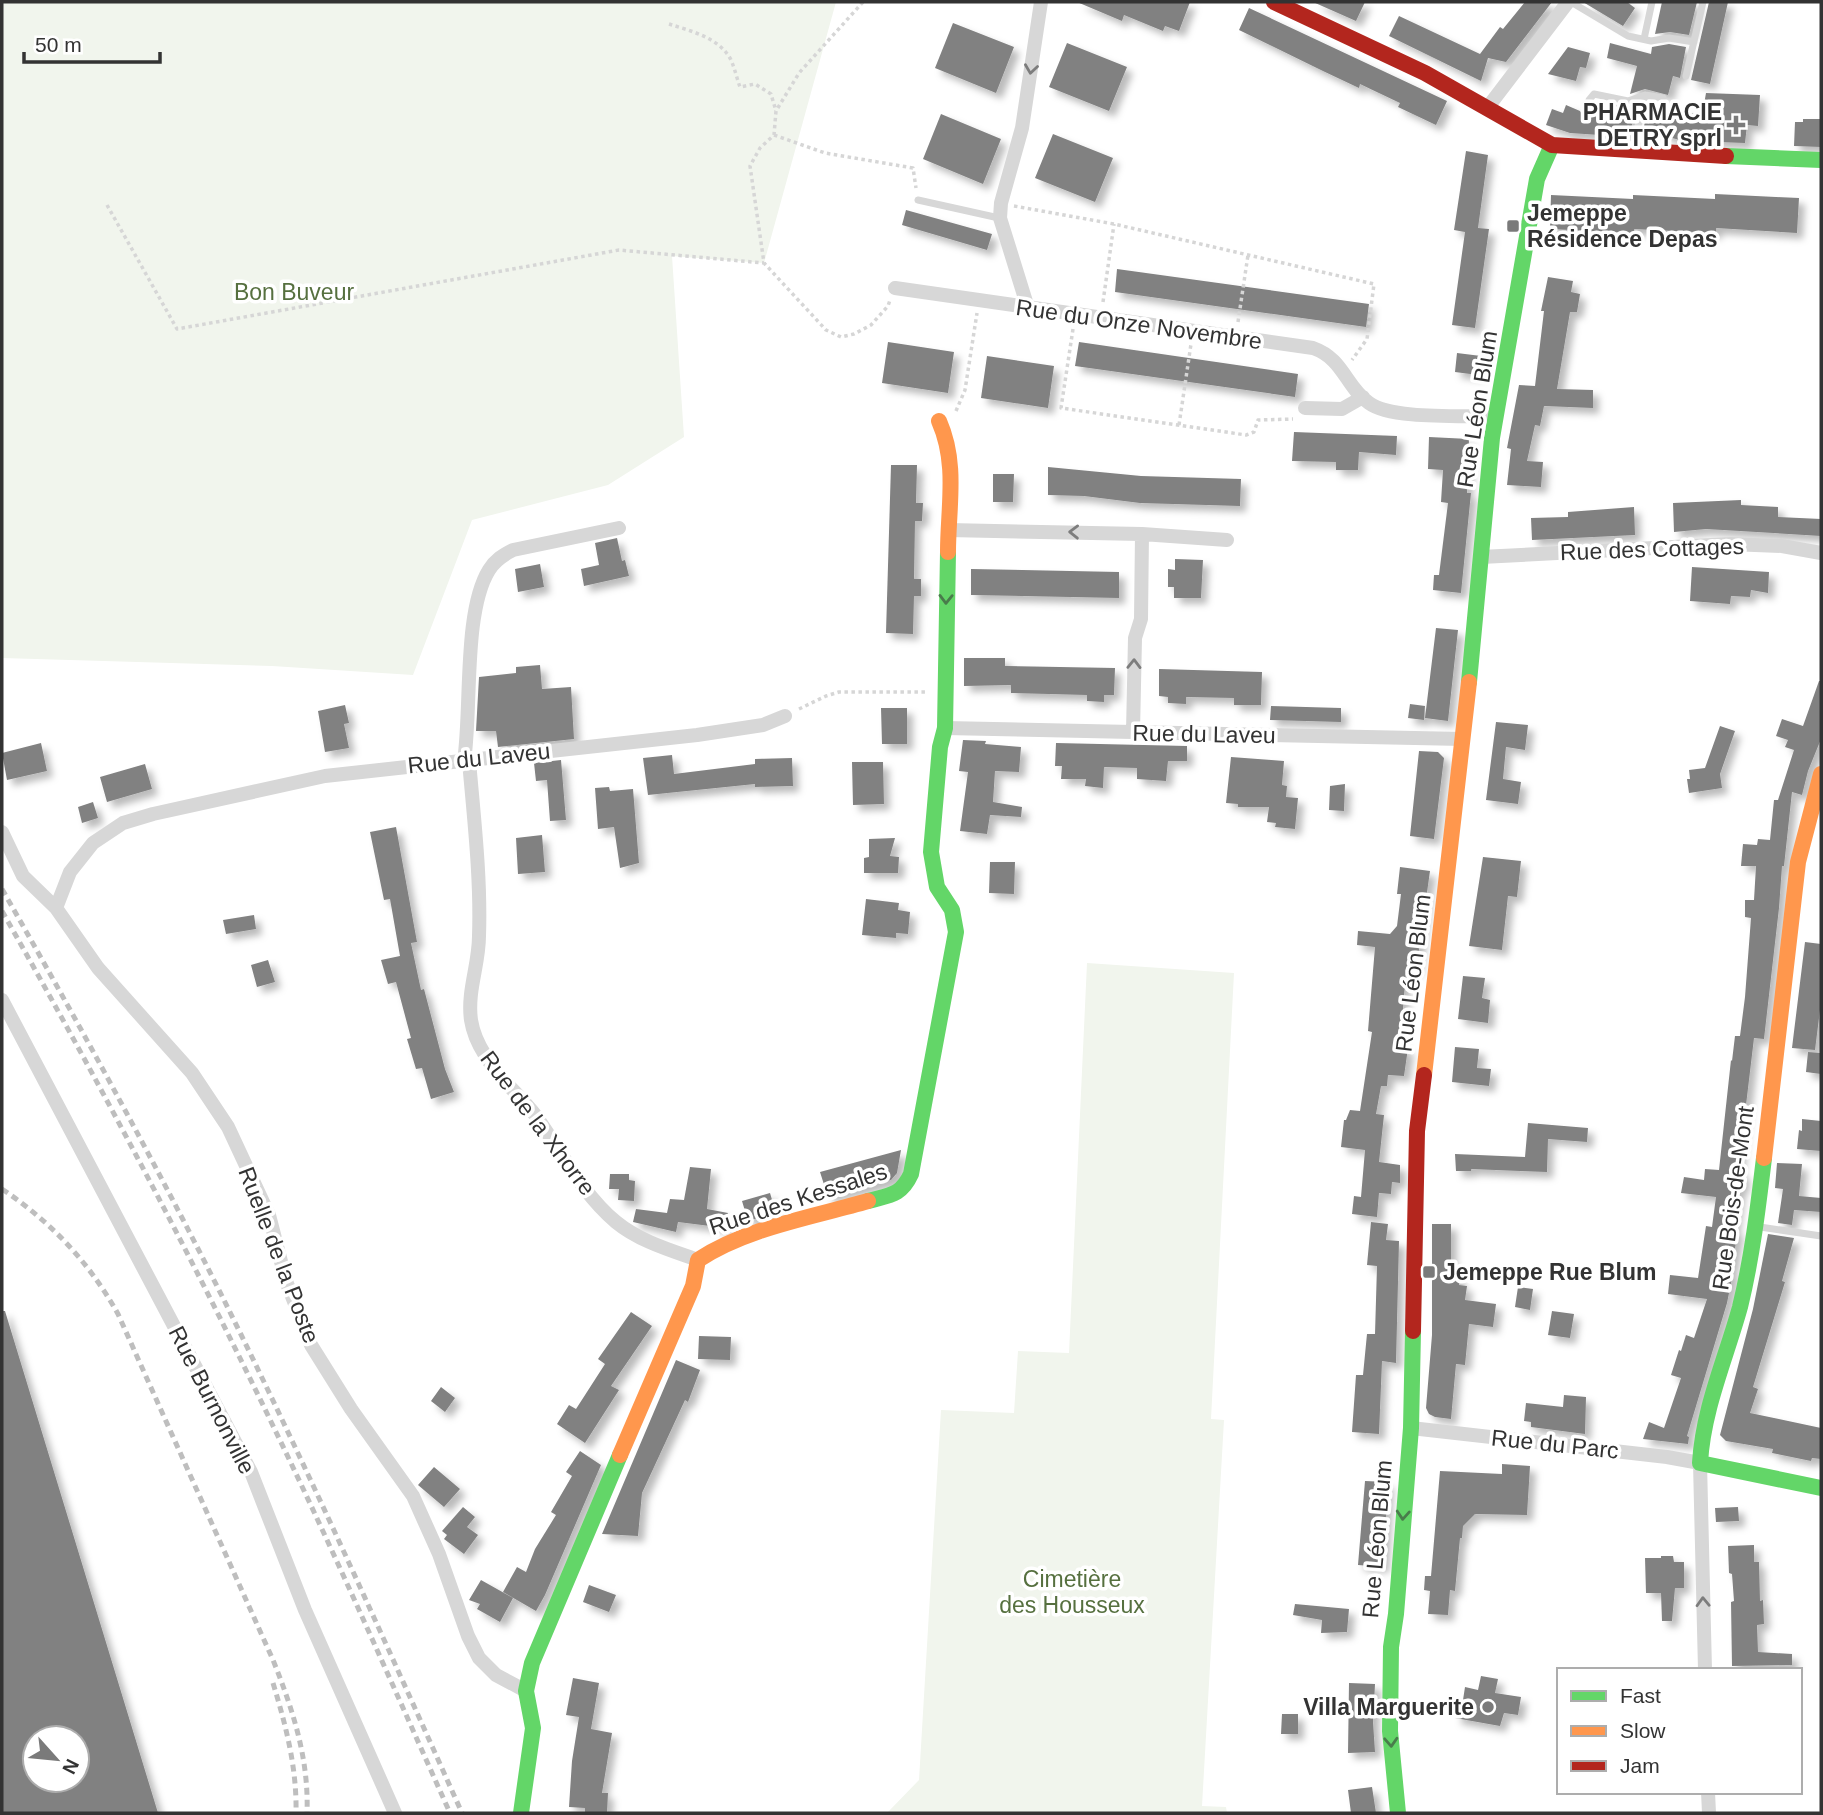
<svg xmlns="http://www.w3.org/2000/svg" width="1823" height="1815" viewBox="0 0 1823 1815" font-family="Helvetica,sans-serif">
<style>
.green{fill:#f1f5ed}
.building{fill:#818181;fill-rule:evenodd;filter:url(#shadow)}
.lines{fill:none;stroke-linecap:round;stroke-linejoin:round}
.path{stroke:#d6d6d6;stroke-width:3.5;stroke-dasharray:3.5 3.5;stroke-linecap:butt}
.lane{stroke:#d7d7d7;stroke-width:7}
.street{stroke:#d7d7d7;stroke-width:14}
.fast{stroke:#63d668;stroke-width:16}
.slow{stroke:#ff974d;stroke-width:16}
.jam{stroke:#b3261e;stroke-width:16}
.rail{stroke:#bebebe;stroke-width:5;stroke-dasharray:7 5;stroke-linecap:butt}
.oneway{stroke:#7d7d7d}
.oneway2{stroke:#497c4b}
.poi-dot{fill:#7a7a7a;stroke:#fff;stroke-width:2.5}
.labels{text-anchor:middle;dominant-baseline:central;stroke-width:7;stroke-linejoin:round;paint-order:stroke}
.poi-label{font-size:23px;font-weight:bold;fill:#333;stroke:#fff;text-anchor:end}
.park-label{font-size:23px;fill:#56703f;stroke:#fff}
.street-label{font-size:23px;fill:#333;stroke:#fff}
</style>
<defs>
<filter id="shadow"><feDropShadow dx="6" dy="6" stdDeviation="3.5" flood-color="#0004"/></filter>
</defs>
<rect width="100%" height="100%" fill="#fff"/>
<path class="green" d="M2,2H836L764,263L672,256L684,437L608,485L472,520L413,675L272,666L2,658Z
M1087,963L1234,973L1211,1419L1224,1420L1202,1806L1226,1807L1227,1813H887L919,1780L941,1410L1014,1413L1018,1351L1069,1353Z"/>
<path class="building" d="M1077,2H1190L1179,31L1165,26L1163,31L1124,15L1122,21Z
M1313,2H1365L1356,21Z
M1525,2H1552L1506,62L1488,58L1481,81L1389,36L1399,16L1480,54L1500,27L1503,29Z
M1583,2H1627L1635,8L1623,26Z
M1662,2H1697L1689,35L1670,32L1655,34Z
M1709,2H1728L1710,84L1691,80Z
M1249,8L1447,101L1436,125L1398,107L1400,103L1360,84L1359,88L1323,71L1239,30Z
M953,23L1014,47L996,93L935,68Z
M1067,43L1127,67L1109,111L1049,87Z
M1610,43L1651,54L1652,47L1669,44L1686,47L1680,78L1673,76L1668,95L1645,89L1630,94L1637,66L1607,58Z
M1568,47L1590,53L1586,68L1580,67L1576,81L1548,74Z
M1706,93L1760,95L1758,126L1747,125L1745,143L1718,142L1682,134L1680,140L1664,136L1665,132L1644,126L1650,102L1665,104V106L1702,116Z
M1597,101L1627,107L1637,104L1629,137L1570,133L1546,125L1552,109L1563,113L1566,105L1580,111L1584,118L1594,116Z
M941,114L1001,139L983,184L923,159Z
M1803,119H1821V147L1794,146L1795,122H1803Z
M1053,134L1113,158L1095,202L1035,178Z
M1466,151L1488,155L1478,228L1489,229L1475,328L1452,325L1465,232L1454,230Z
M1715,194L1799,198L1797,233L1716,228V233L1634,229V233L1550,229L1551,195L1633,199V195L1715,199Z
M906,210L992,234L987,250L902,225Z
M1117,269L1369,304L1366,327L1115,292Z
M1548,277L1573,281L1571,292L1580,294L1577,312H1570L1557,389L1593,390V408L1544,406L1540,426L1535,425L1527,461L1543,462L1541,487L1507,485L1511,449L1507,448L1519,385L1535,386L1544,311H1541Z
M888,342L954,352L948,393L882,383Z
M1079,342L1298,374L1295,397L1075,366Z
M1457,353L1481,356L1478,375L1455,372Z
M987,356L1054,366L1048,408L981,398Z
M1294,432L1397,436L1396,455L1359,452L1358,470H1336V462L1292,461Z
M1429,437L1469,439L1467,493H1471L1461,593L1433,590L1434,575H1439L1448,503L1441,502L1443,470L1428,469Z
M891,465H917L916,503H923L922,521H915L914,579H921V596H914L913,634L886,633Z
M1048,467L1141,476L1241,479L1240,506L1140,503L1084,496L1048,495Z
M993,474H1014L1013,502H993Z
M1741,500V505L1778,507V517L1821,519V536L1706,529L1674,532L1673,503Z
M1634,507L1635,535L1532,540L1531,518L1568,517V512Z
M617,538L622,561L625,560L629,576L584,586L581,569L599,565L595,543Z
M1175,559L1203,560L1201,598H1174V587H1168V569L1175,570Z
M540,564L544,587L518,592L515,569Z
M1692,567L1769,572L1768,593L1751,590L1750,597L1731,596L1730,604L1690,601Z
M971,569L1119,572V598L971,595Z
M1436,628L1458,630L1448,721L1425,718Z
M964,658H1005V666L1115,668L1114,695H1104V702L1087,701V695L1011,693V685L964,686Z
M540,665L542,689L571,687L574,739L498,747L496,731H476L479,677L516,673V667Z
M1159,669L1262,672L1261,705H1234V698L1186,697V704L1168,703V697L1159,696Z
M1819,681H1821V739L1808,771L1802,795L1792,792L1784,866H1782L1779,908L1764,1039L1754,1038L1738,1172L1744,1173L1743,1188L1740,1187L1734,1230H1738L1731,1273H1733L1727,1303L1687,1436L1689,1437L1688,1444L1643,1439L1649,1422L1664,1428L1681,1378L1671,1375L1679,1350L1681,1351L1686,1335L1694,1338L1707,1299L1668,1294L1670,1275L1698,1278L1706,1226L1712,1227L1716,1197L1681,1193L1684,1177L1704,1180L1705,1169L1719,1170L1731,1060L1732,1061L1735,1036H1740L1745,997L1751,918L1745,917V900H1754L1756,866H1741L1743,844L1757,845L1758,839L1770,840L1774,800H1778L1794,750L1785,747L1788,740L1776,736L1782,719L1803,726Z
M1410,704L1425,706L1424,720L1408,718Z
M345,705L349,723L344,724L349,748L325,752L318,711Z
M1271,706L1341,708V722L1270,720Z
M881,708H907V744H882Z
M1496,722L1528,725L1525,750L1506,747L1503,779L1521,782L1518,804L1486,800Z
M1720,726L1735,731L1720,774L1722,788L1689,793L1687,779H1690L1689,770L1705,768Z
M963,740L986,741L985,744L1021,747L1019,772L995,771L993,802L1022,807L1021,817L990,815L987,834L960,831L968,772L959,771Z
M41,743L47,771L7,780L2,753Z
M1056,743L1187,746V761H1168L1166,781L1137,779V768L1104,767L1103,788L1085,786L1086,779H1061L1062,766H1055Z
M1419,751L1438,752L1444,758L1434,839L1410,836Z
M672,755L674,774L755,764V759L792,758L793,786L755,787V784L648,795L643,758Z
M1231,757L1284,761L1282,785L1287,786L1286,797L1298,798L1295,829L1275,827L1276,823L1267,822L1269,807H1238V804L1226,803Z
M561,760L566,820L550,821L547,780L536,781L534,763Z
M852,762H883L884,804L853,805Z
M145,764L152,789L107,802L100,777Z
M1345,784L1344,811L1329,810L1330,786Z
M609,787L610,791L633,789L639,863L620,868L614,827L598,829L595,788Z
M93,802L98,818L82,823L78,807Z
M396,827L417,942L411,943L421,990L424,989L445,1069L454,1092L431,1099L422,1068L416,1069L407,1039L411,1038L396,982L388,984L381,960L400,956L390,899L384,900L370,832Z
M542,835L545,872L518,874L516,838Z
M895,838L890,856L899,857L898,873H864V858L869,857V839Z
M1483,857L1521,861L1517,897L1508,896L1502,950L1469,946Z
M990,862H1015L1014,894L989,893Z
M1400,867L1430,871L1416,971L1406,970L1400,1047L1408,1048L1404,1076L1388,1075L1387,1086H1381L1376,1114L1384,1115L1379,1162L1400,1165V1183L1392,1182L1391,1194L1379,1193L1377,1217L1352,1214L1354,1196L1361,1197L1365,1150L1341,1147L1344,1120H1346L1350,1110L1360,1111L1372,1032L1368,1031L1375,947L1357,945L1358,931L1390,934L1397,926L1401,894H1397Z
M866,899L899,903L898,910L910,912L908,934L896,933V938L862,935Z
M254,915L256,929L226,934L223,920Z
M1805,942L1821,944V1002L1815,1050L1792,1048Z
M268,960L275,982L257,987L251,965Z
M1463,976L1485,978L1482,998L1490,1000L1488,1023L1458,1019Z
M1455,1047L1479,1049L1477,1068L1491,1069L1489,1086L1452,1082Z
M1808,1052L1821,1053V1074L1806,1072Z
M1802,1119L1821,1121V1151L1797,1149L1799,1130L1802,1131Z
M1528,1123L1588,1128L1587,1142L1548,1139L1547,1172L1471,1169V1171H1456L1455,1154L1525,1157Z
M901,1150L897,1173L891,1180L828,1197L820,1172Z
M1777,1163L1802,1164L1799,1196L1821,1198V1212L1794,1210L1792,1225L1778,1223L1783,1189L1775,1188Z
M690,1167L711,1169L707,1209L728,1213L726,1228L678,1222L676,1232L633,1222L636,1209L667,1213L670,1199L684,1200Z
M610,1174H629V1180L635,1181L634,1201L618,1200L619,1189H609Z
M770,1193L776,1213L748,1221L742,1201Z
M1371,1222L1388,1224L1386,1240L1399,1241L1396,1363L1382,1361L1379,1434L1352,1432L1356,1375H1363L1367,1334H1375L1377,1266L1367,1265Z
M1432,1224H1451V1262L1457,1263L1455,1276L1460,1277L1459,1285L1467,1286L1465,1300L1496,1304L1493,1327L1469,1324L1465,1365L1456,1364L1451,1419L1435,1417L1429,1414L1426,1408L1432,1335Z
M1768,1234L1794,1238L1782,1281L1785,1282L1753,1387L1758,1389L1750,1413L1821,1428V1459L1812,1458L1811,1461L1772,1453L1773,1449L1726,1441L1720,1435L1753,1309Z
M1518,1287L1533,1289L1530,1310L1515,1307Z
M2,1311H5L158,1813H2ZM35,1738H77V1780H35Z
M1552,1311L1574,1314L1570,1338L1548,1335Z
M631,1312L652,1326L611,1386L619,1390L585,1443L557,1424L569,1405L576,1409L605,1364L598,1359Z
M699,1336L731,1337L730,1360L698,1359Z
M676,1360L700,1370L688,1402L685,1400L642,1493L638,1536L602,1534Z
M441,1387L455,1398L445,1412L431,1401Z
M1564,1395L1586,1397L1585,1434L1531,1427V1422L1524,1421L1526,1403L1563,1407Z
M580,1451L601,1465L545,1595L536,1611L503,1592L517,1567L526,1572L535,1549L556,1515L551,1512L572,1476L566,1472Z
M1502,1464L1530,1466L1527,1515L1475,1514L1463,1526L1462,1538H1460L1455,1591L1450,1590L1448,1615L1428,1614L1430,1591L1424,1590L1425,1576H1431L1440,1471L1502,1474Z
M434,1467L460,1489L444,1507L418,1485Z
M1365,1481L1388,1482L1383,1567L1358,1565Z
M463,1507L475,1517L467,1527L478,1535L464,1554L444,1539L447,1535L442,1531Z
M1738,1507L1739,1521L1716,1522L1715,1508Z
M1754,1545V1562H1759L1760,1601L1763,1600L1764,1624L1757,1625L1758,1652L1792,1654V1665L1732,1666L1731,1602L1734,1601L1732,1574L1729,1573L1728,1546Z
M1661,1556H1673L1674,1562H1684V1588H1675L1672,1621H1662L1661,1593H1646L1645,1558H1661Z
M481,1580L513,1598L500,1622L477,1609L480,1604L469,1600Z
M589,1585L616,1595L609,1612L583,1602Z
M1295,1604L1349,1609L1347,1632L1321,1633L1322,1620L1293,1615Z
M1481,1676L1498,1679L1495,1693L1521,1697L1518,1715L1504,1713L1500,1726L1455,1718L1458,1700H1463L1465,1687L1478,1690Z
M573,1678L599,1683L591,1729L612,1733L602,1793H608L607,1813H585V1808L569,1807L572,1761L579,1717L566,1715Z
M1349,1683L1375,1684L1373,1722L1375,1752L1348,1753Z
M1282,1714H1298V1734H1281Z
M1372,1787L1376,1813H1351L1348,1790Z"/>
<g class="lines">
<path class="path" d="M863,2L799,73L776,111L774,135L760,148L750,166L764,263L826,330L841,337L854,334L871,325L888,306L890,300
M669,24C691,31 720,38 731,60C735,69 737,79 740,87L755,84L771,94L776,111
M774,135L825,153L913,168L916,188
M107,205L177,329L619,250L764,263
M1014,206L1114,224L1374,284L1367,339L1352,360
M1103,302L1114,224
M1238,322L1248,255
M1073,329L1061,408L1246,435L1254,432L1258,420L1293,419
M956,411L965,390L977,313
M1179,425L1191,344
M799,709L826,696L839,692H927"/>
<path class="lane" d="M1571,2L1628,36L1651,41L1669,38L1694,42
M1644,39L1652,2
M1686,76L1703,2
M1586,112L1589,100L1594,94L1628,101L1645,95L1663,98
M1633,149L1645,95
M918,200L999,218
M1760,1227L1821,1236"/>
<path class="street" d="M1488,107L1568,2
M895,288L1313,348C1344,359 1345,386 1369,403C1392,420 1466,415 1496,417
M1028,308L1000,218L1001,203L1022,128L1041,2
M1305,408L1342,409L1363,397
M948,530L1142,534L1227,540
M1481,557L1730,544L1782,546L1821,553
M945,728L1463,739
M1133,732L1135,638L1141,619L1142,534
M464,761C472,709 463,612 489,570C495,560 503,555 513,550L619,528
M469,761C474,819 481,878 479,936C479,965 467,991 471,1020C473,1033 478,1044 485,1055C498,1078 520,1095 536,1116C561,1151 582,1194 616,1222C639,1241 670,1250 698,1260
M2,832L23,876L56,908L98,968L192,1073L228,1127L269,1215L286,1281L311,1345L351,1409L413,1496L439,1554L468,1636L479,1658L496,1675L526,1691
M56,908L70,872L93,843L123,823L153,814L325,776L697,735L763,725L785,716
M2,1000L251,1472L305,1610L395,1813
M1411,1428L1667,1457L1700,1463L1705,1670
M1708,1792L1709,1813"/>
<path class="fast" d="M1726,156L1821,160
M1469,682L1492,438L1537,179L1552,145
M1764,1158C1758,1208 1752,1258 1740,1307C1726,1358 1703,1409 1700,1463L1821,1488
M868,1201C889,1195 901,1196 911,1174L956,932L952,910L937,887L931,852L940,747L945,728L948,552
M521,1813L533,1728L526,1691L532,1663L620,1455
M1398,1813L1390,1731L1391,1647L1396,1614L1411,1428L1413,1331"/>
<path class="slow" d="M939,421C958,464 948,507 948,552
M1424,1075L1469,682
M1764,1158L1798,862L1821,774
M620,1455L693,1286L698,1260C746,1228 813,1217 868,1201"/>
<path class="jam" d="M1274,2L1425,73L1552,145L1726,156
M1413,1331L1417,1131L1424,1075"/>
<path class="rail" d="M2,889C78,1022 152,1157 221,1294C306,1465 384,1639 462,1813
M2,911C99,1082 191,1255 276,1432C337,1558 393,1686 450,1813
M2,1189C51,1222 89,1262 118,1314L273,1660C293,1710 309,1759 307,1813
M273,1683C286,1726 297,1768 296,1813"/>
</g>
<defs><path id="oneway-chevron" d="M-2-3.5L2.5 0L-2 3.5" fill="none" stroke-width="1.6" stroke-linecap="round" stroke-linejoin="round" transform="scale(1.75)"/></defs>
<g class="oneway">
<use href="#oneway-chevron" transform="translate(1031 69) rotate(98)"/>
<use href="#oneway-chevron" transform="translate(1074 532) rotate(-179)"/>
<use href="#oneway-chevron" transform="translate(1134 664) rotate(-89)"/>
<use href="#oneway-chevron" transform="translate(1703 1602) rotate(-92)"/>
</g>
<g class="oneway2">
<use href="#oneway-chevron" transform="translate(946 599) rotate(91)"/>
<use href="#oneway-chevron" transform="translate(1403 1515) rotate(94)"/>
<use href="#oneway-chevron" transform="translate(1391 1742) rotate(87)"/>
</g>
<g class="poi-dot">
<path d="M1732.5 114.5h7v7h7v7h-7v7h-7v-7h-7v-7h7z"/>
<rect x="1506" y="219" width="14" height="14" rx="3.5"/>
<rect x="1422" y="1265" width="14" height="14" rx="3.5"/>
<circle cx="1488" cy="1707" r="7"/>
</g>
<g class="labels">
<g class="poi-label">
<text x="1722" y="112">PHARMACIE<tspan x="1722" dy="26">DETRY sprl</tspan></text>
<text x="1527" y="213" text-anchor="start">Jemeppe<tspan x="1527" dy="26">Résidence Depas</tspan></text>
<text x="1443" y="1272" text-anchor="start">Jemeppe Rue Blum</text>
<text x="1474" y="1707">Villa Marguerite</text>
</g>
<g class="park-label">
<text x="294" y="292">Bon Buveur</text>
<text x="1072" y="1579">Cimetière<tspan x="1072" dy="26">des Housseux</tspan></text>
</g>
<g class="street-label">
<text transform="translate(1139 324) rotate(8)">Rue du Onze Novembre</text>
<text transform="translate(1477 409) rotate(-81)">Rue Léon Blum</text>
<text transform="translate(1652 549) rotate(-2)">Rue des Cottages</text>
<text transform="translate(1204 734) rotate(1)">Rue du Laveu</text>
<text transform="translate(479 758) rotate(-6)">Rue du Laveu</text>
<text transform="translate(1413 973) rotate(-83)">Rue Léon Blum</text>
<text transform="translate(538 1123) rotate(53)">Rue de la Xhorre</text>
<text transform="translate(1733 1198) rotate(-82)">Rue Bois-de-Mont</text>
<text transform="translate(798 1199) rotate(-18)">Rue des Kessales</text>
<text transform="translate(279 1255) rotate(69)">Ruelle de la Poste</text>
<text transform="translate(212 1400) rotate(63)">Rue Burnonville</text>
<text transform="translate(1555 1444) rotate(6)">Rue du Parc</text>
<text transform="translate(1377 1539) rotate(-85)">Rue Léon Blum</text>
</g>
</g>
<rect width="1823" height="1815" fill="none" stroke="#333333" stroke-width="7"/>
<rect x="1557" y="1668" width="245" height="126" fill="#ffffff" stroke="#adadad" stroke-width="2"/>
<rect x="1571" y="1691" width="35" height="10" fill="#63d668" stroke="#adadad" stroke-width="2"/>
<text x="1620" y="1703" font-size="21" fill="#333333">Fast</text>
<rect x="1571" y="1726" width="35" height="10" fill="#ff974d" stroke="#adadad" stroke-width="2"/>
<text x="1620" y="1738" font-size="21" fill="#333333">Slow</text>
<rect x="1571" y="1761" width="35" height="10" fill="#b3261e" stroke="#adadad" stroke-width="2"/>
<text x="1620" y="1773" font-size="21" fill="#333333">Jam</text>
<g transform="translate(56 1759) rotate(117)"><circle r="33" fill="#ffffff" stroke="#adadad" stroke-width="2"/>
<path d="M0-5L12 26L0 18L-12 26Z" fill="#7a7a7a"/>
<text y="-10" font-size="19" font-weight="bold" text-anchor="middle" fill="#333333">N</text>
</g>
<path d="M24 52v10h136v-10" fill="none" stroke="#333333" stroke-width="3.5"/>
<text x="35" y="52" font-size="21" fill="#333333" stroke="#ffffff" stroke-width="5" paint-order="stroke">50 m</text>
</svg>
